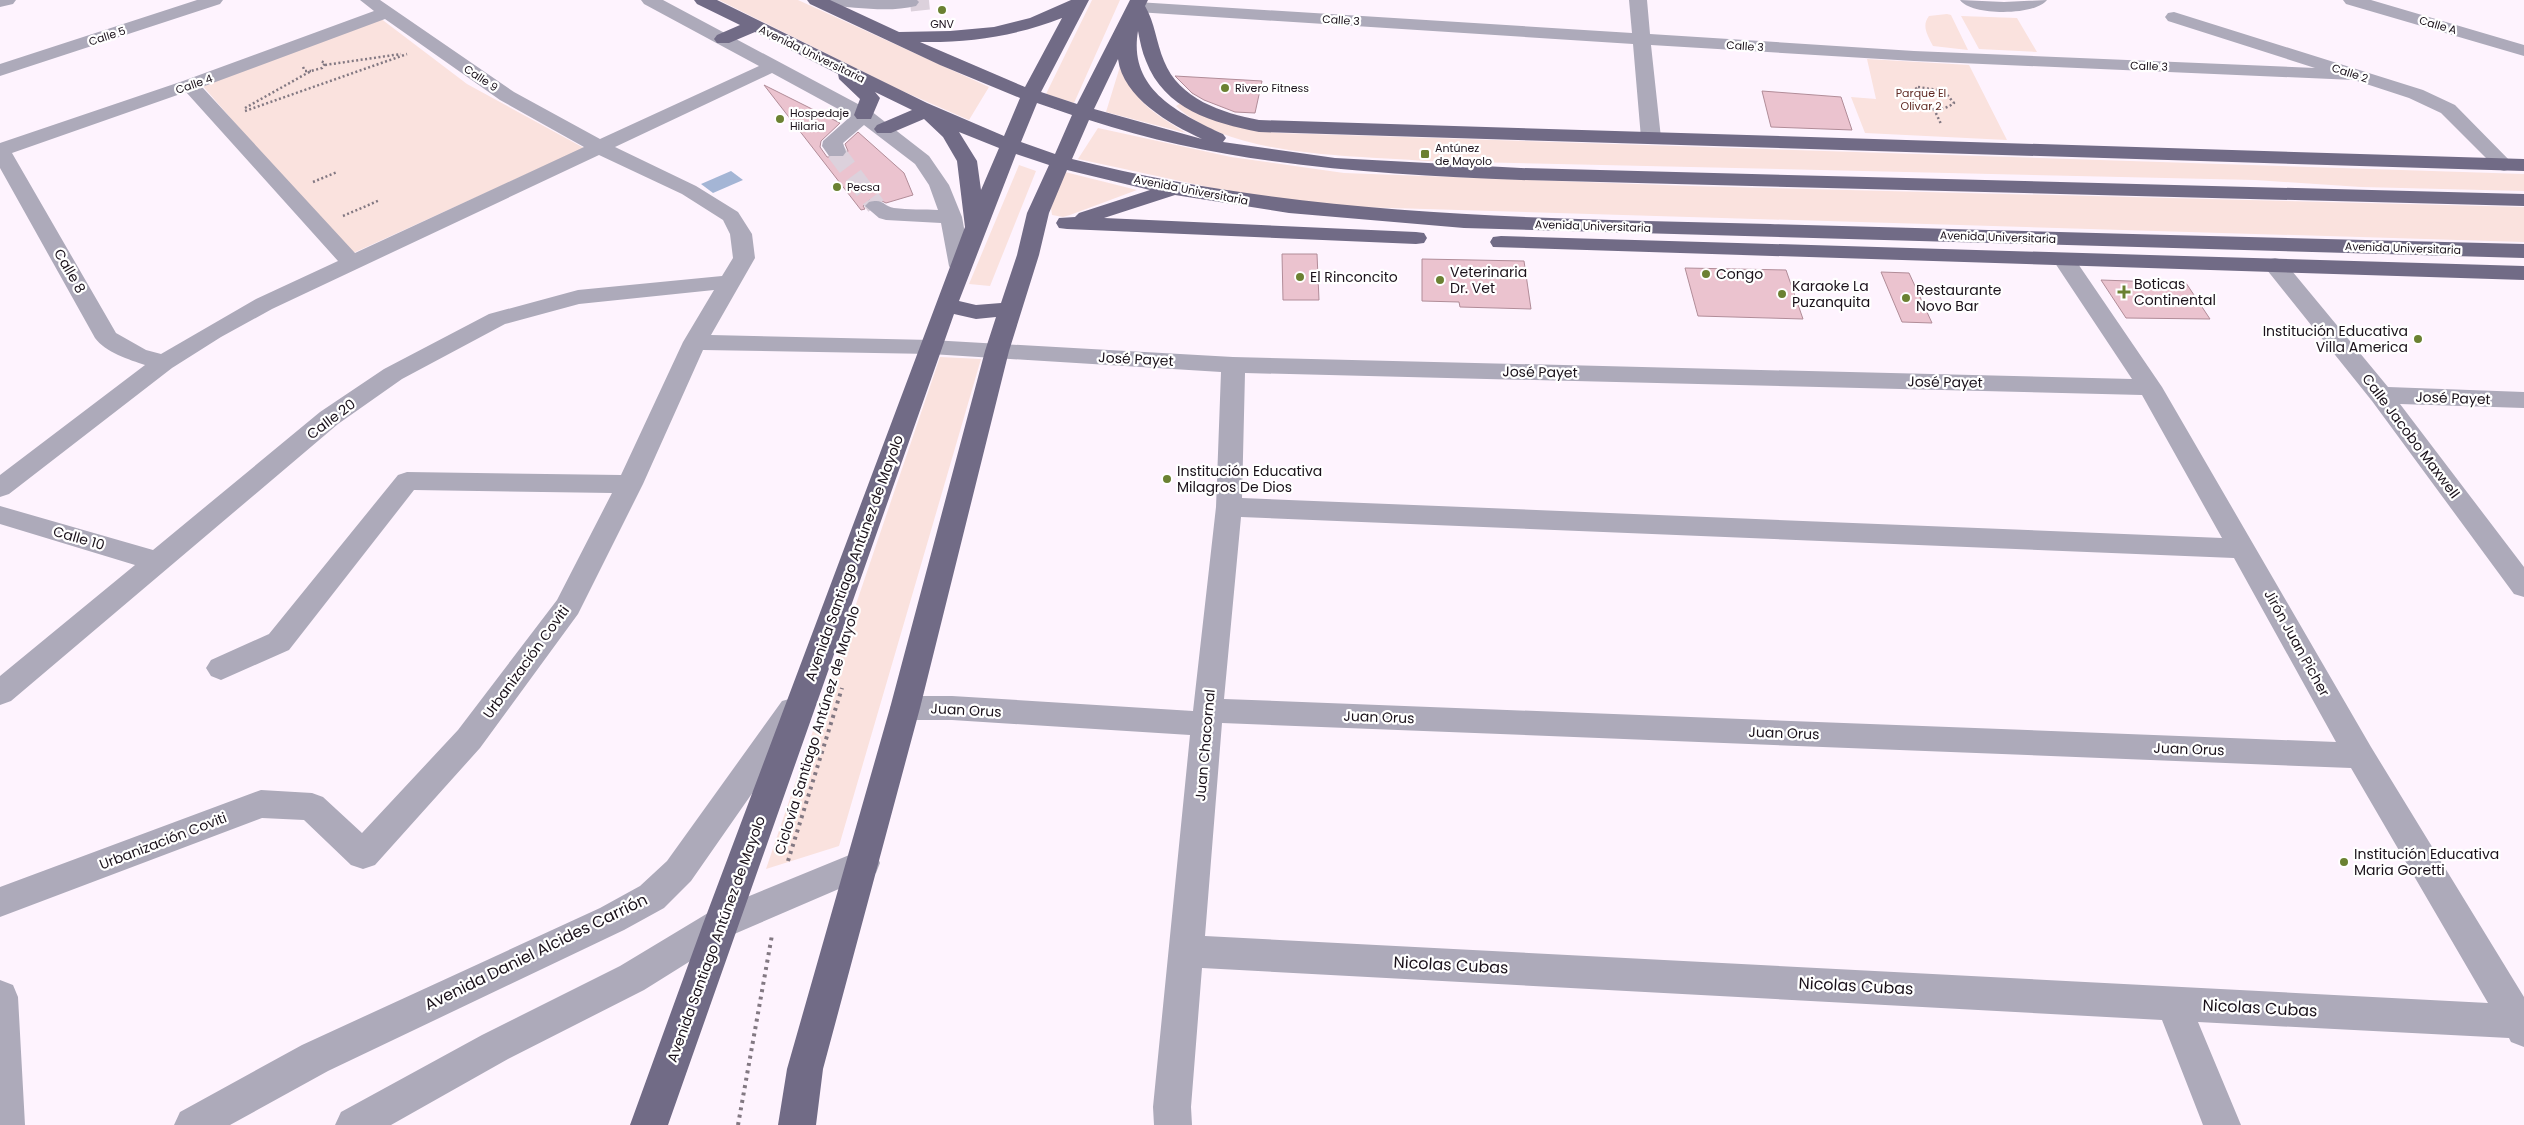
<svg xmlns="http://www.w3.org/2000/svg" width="2524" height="1125" viewBox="0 0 2524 1125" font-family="Poppins,sans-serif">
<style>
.green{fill:#fae2de}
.water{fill:#a4b5d5}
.building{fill:#ebc3cf;stroke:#b18c98}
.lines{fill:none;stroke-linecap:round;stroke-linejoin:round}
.minor-tunnel{stroke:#dcd1dc;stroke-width:19;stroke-dasharray:19 10;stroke-linecap:butt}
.path-far1{stroke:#827882;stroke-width:2.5;stroke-dasharray:2 2.5;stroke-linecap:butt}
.path{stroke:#827882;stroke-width:4;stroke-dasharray:3 4.5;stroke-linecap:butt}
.minor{fill:#adaaba;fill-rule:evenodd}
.major{fill:#716b86;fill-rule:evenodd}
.poi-dot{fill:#6b8132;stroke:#fff;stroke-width:2}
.labels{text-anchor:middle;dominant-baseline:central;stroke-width:4.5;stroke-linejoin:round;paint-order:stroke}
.far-street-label{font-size:11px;fill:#1a111a;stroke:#fff}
.far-poi-label{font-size:11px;fill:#1a111a;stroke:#fff;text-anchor:start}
.far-park-label{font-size:11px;fill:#602a24;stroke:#fff}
.street-label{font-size:14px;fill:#1a111a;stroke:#fff}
.poi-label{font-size:14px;fill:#1a111a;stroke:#fff;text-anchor:start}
.near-street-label{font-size:16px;fill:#1a111a;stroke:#fff}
</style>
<rect width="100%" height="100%" fill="#fef3fe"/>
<path class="green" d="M719,0H798L989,87L969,120L900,90Z
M1092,0H1120L1074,103L1046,94Z
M1947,14L1951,15L1968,50L1933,46C1928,36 1921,26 1929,16Z
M1961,16L2017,18L2037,52L1979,49Z
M380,18L467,84L584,148L349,255L202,85Z
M1867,59L1969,65L2007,140L1865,133L1851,97L1876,99Z
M1122,60C1131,102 1153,112 1186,133L1106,112Z
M1181,103C1215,124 1240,129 1280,133L2524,174V191L2361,187L2255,180L1426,161C1353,155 1231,158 1176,106Z
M1098,128L1231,157L1344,173L1690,186L2524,207V242L1324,206L1217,189L1078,159Z
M1019,165L1036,171L990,286L969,284Z
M1065,172L1137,190L1070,215L1063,217L1052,215L1051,208Z
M940,357L981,359L839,846L766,869Z"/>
<path class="water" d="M731,171L743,180L713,193L701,184Z"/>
<path class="building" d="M1175,76L1262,81L1255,113L1235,112L1204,100L1192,93Z
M764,85L840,123L821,141L820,147L827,157H844L848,151L845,144L858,132L904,173L913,195L886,203L878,199L869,200L863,206L865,209L861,210Z
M1762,91L1841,97L1852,130L1771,127Z
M1282,254H1317L1319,300H1283Z
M1422,259L1524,261L1531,309L1460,307L1459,302L1422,301Z
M1685,268L1786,270L1803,319L1698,316Z
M1881,272L1909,273L1932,323L1902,322Z
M2101,280L2186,283L2210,319L2126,318Z"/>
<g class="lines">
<path class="minor-tunnel" d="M910,2L929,0
M836,152L876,206"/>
<path class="path-far1" d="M325,65L401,54
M303,67L305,71H311
M1918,87L1944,91L1954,103C1940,114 1918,110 1908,95Z
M245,108L311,71L322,68L325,63L321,61
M1934,109L1941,124
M245,111L407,54
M313,182L337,172
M343,216L380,200"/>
<path class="path" d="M788,861L842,688
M738,1125L772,935"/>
<path class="minor" d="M0,0H16L13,4L0,7Z
M197,0H223L220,4L0,76V64Z
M360,0H380L514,92L600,139L759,66L644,4L641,0H663L871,111L929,156L949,185L962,217L971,266L968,271L960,273L952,271L949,266L941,223L886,220L879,218L865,206L869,202C884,198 883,206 894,208C908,210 924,209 938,210L929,185L915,164L864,125L843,143L846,152L843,156H829L822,146L823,141L851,116L772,73L615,147L696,186L738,212L752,234L755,258L711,335L931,340L1233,357L2132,379L2053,260L2056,255L2064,253L2072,255L2162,387L2371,747L2524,997V1047L2511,1042L2509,1038L2198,1022L2241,1125H2203L2162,1020L1202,968L1191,1107L1192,1125H1154L1153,1107L1190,735L952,720H905L894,717L890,708L894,699L905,696H952L1193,711L1216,507L1221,372L931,354L703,350L643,484L578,614L480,748L375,865L363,869L351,865L304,820L262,818L0,917V887L261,790L312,793L323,797L362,833L458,730L557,600L612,493L414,490L289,650L221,680L211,676L206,668L211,660L269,634L398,475L407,472L621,475L683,342L714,290L579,304L505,324L402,379L338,424L11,701L0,705V676L135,565L0,524V506L153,550L320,412L384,369L489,314L578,290L722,276L733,258L730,234L723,220L682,194L599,155L272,309L221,337L172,368L9,494L0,497V475L145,365C130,360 105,352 95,338L0,168V143L183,81L374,11ZM385,19L500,100L584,147L355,253L202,87ZM186,92L338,261L256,299L161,354L146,350L116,333L12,153ZM1245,373L2142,395L2222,538L1242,498ZM1241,517L2234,558L2336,742L1224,699ZM1222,723L2351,768L2488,1003L1205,936Z
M816,0H917L919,2L916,6C887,13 855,7 825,5L819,4Z
M1629,0H1647L1650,34L1914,51L2315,68L2168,21L2165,17L2168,13L2174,12L2423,90L2455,105L2514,165L2511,169L2504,171L2497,169L2441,113L2409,98L2354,80L1914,61L1651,45L1661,138L1658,142H1644L1641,138L1633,44L1137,12L1131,11L1128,7L1131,3L1137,2L1632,33Z
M1960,0L2004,2L2047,0C2035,16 1971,16 1960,0Z
M2343,0H2371L2524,45V56L2346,4Z
M2275,258L2283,260L2388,387L2524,392V408L2400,404L2524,567V597L2514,594L2372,401L2267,270L2264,265L2267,260Z
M793,698L804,701L808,710L804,719L691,881L664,908L624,930L328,1071L230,1125H174L180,1112L302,1045L600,908L640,886L667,861L782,701Z
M864,849L876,853L880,863L876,873L732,935L644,990L508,1059L391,1125H335L341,1112L482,1035L620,966L708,913Z
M0,980L13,985L18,997L25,1125H0Z"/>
<path class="major" d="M694,0H717L927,103L1004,136L1020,98L940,65L810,4L807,0H830L899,32L950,31L994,27L1030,18L1071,0H1089L1041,92L1077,104L1130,0H1148L1145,6C1155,23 1156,42 1164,61C1179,99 1222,113 1259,120L2524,159V171L1259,132C1213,123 1164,109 1146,61C1142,52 1140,41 1138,31C1128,89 1178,113 1223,134L1226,138L1223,142L1335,158L1521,168L2524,194V206L1521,180C1375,174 1229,166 1089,120L1072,159C1302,217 1534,218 1770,224C2021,231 2273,238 2524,244V258L1464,228L1289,213L1175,195L1104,218L1416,232L1424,233L1427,238L1424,243L1416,244L1067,229L1059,228L1056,223L1059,218L1075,217L1079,213L1150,190L1067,170L1049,213L1039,255L1009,351L920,708L823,1069L816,1125H778L787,1069L890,708L985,351L996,317L976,319L954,314L668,1125H630L703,924L965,227L957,161L943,137L924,119L891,133H877L874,129L877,125L912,110L875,92L880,98L871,119H857L854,115L860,99L839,79L838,74L755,32L729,43H717L714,39L717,35L740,25L697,4ZM1062,18L1025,87L920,42C969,43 1016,36 1062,18ZM1118,59C1123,98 1170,124 1202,139L1094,109ZM1037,103L1072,115L1055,154L1021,142ZM959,132L999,148L981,190L977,161ZM1016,154L1049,165L1027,213L1017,255L1001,303L976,305L959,301Z
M1501,236L2524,266V280L1493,247L1490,242L1493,237Z"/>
</g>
<g class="poi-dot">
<circle cx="942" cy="10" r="5"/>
<circle cx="1225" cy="88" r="5"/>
<circle cx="780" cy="119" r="5"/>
<rect x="1420" y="149" width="10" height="10" rx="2.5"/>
<circle cx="837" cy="187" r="5"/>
<circle cx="1706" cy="274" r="5"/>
<circle cx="1300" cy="277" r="5"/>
<circle cx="1440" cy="280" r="5"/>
<path d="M2121.5 284.5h5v5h5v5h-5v5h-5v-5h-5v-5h5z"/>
<circle cx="1782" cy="294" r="5"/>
<circle cx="1906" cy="298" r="5"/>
<circle cx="2418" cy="339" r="5"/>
<circle cx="1167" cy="479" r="5"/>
<circle cx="2344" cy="862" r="5"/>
</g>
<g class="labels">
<g class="far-street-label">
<text transform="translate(1341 20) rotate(4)">Calle 3</text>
<text transform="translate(2438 25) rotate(16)">Calle A</text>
<text transform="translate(107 36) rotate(-18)">Calle 5</text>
<text transform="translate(1745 46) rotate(4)">Calle 3</text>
<text transform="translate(812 54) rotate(26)">Avenida Universitaria</text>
<text transform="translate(2149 66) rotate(2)">Calle 3</text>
<text transform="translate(2350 73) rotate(18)">Calle 2</text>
<text transform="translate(481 78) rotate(34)">Calle 9</text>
<text transform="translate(194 84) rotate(-19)">Calle 4</text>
<text transform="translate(1191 190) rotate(11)">Avenida Universitaria</text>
<text transform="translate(1593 226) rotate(2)">Avenida Universitaria</text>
<text transform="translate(1998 237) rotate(2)">Avenida Universitaria</text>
<text transform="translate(2403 248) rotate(2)">Avenida Universitaria</text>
</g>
<g class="far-poi-label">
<text x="942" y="24" text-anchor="middle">GNV</text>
<text x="1235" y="88">Rivero Fitness</text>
<text x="790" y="113">Hospedaje<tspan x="790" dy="13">Hilaria</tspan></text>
<text x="1435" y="148">Antúnez<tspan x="1435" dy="13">de Mayolo</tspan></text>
<text x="847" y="187">Pecsa</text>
</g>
<g class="far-park-label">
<text x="1921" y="93">Parque El<tspan x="1921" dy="13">Olivar 2</tspan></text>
</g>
<g class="street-label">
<text transform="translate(70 271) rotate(60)">Calle 8</text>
<text transform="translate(1136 359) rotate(3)">José Payet</text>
<text transform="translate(1540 372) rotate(1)">José Payet</text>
<text transform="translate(1945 382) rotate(1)">José Payet</text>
<text transform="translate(2453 398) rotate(2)">José Payet</text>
<text transform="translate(331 419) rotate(-37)">Calle 20</text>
<text transform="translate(2411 436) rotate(53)">Calle Jacobo Maxwell</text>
<text transform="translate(79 538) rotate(16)">Calle 10</text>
<text transform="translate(854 558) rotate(-70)">Avenida Santiago Antúnez de Mayolo</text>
<text transform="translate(2297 643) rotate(61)">Jirón Juan Picher</text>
<text transform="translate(526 662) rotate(-54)">Urbanización Coviti</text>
<text transform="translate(966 710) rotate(3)">Juan Orus</text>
<text transform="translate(1379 717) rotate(2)">Juan Orus</text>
<text transform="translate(817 730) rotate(-73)">Ciclovía Santiago Antúnez de Mayolo</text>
<text transform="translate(1784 733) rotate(2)">Juan Orus</text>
<text transform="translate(1205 745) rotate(-85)">Juan Chacornal</text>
<text transform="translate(2189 749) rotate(2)">Juan Orus</text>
<text transform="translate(163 841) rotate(-21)">Urbanización Coviti</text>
<text transform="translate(716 939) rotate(-70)">Avenida Santiago Antúnez de Mayolo</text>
</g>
<g class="poi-label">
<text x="1450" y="272">Veterinaria<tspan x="1450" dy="16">Dr. Vet</tspan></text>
<text x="1716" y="274">Congo</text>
<text x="1310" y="277">El Rinconcito</text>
<text x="2134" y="284">Boticas<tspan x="2134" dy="16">Continental</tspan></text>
<text x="1792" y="286">Karaoke La<tspan x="1792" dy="16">Puzanquita</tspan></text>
<text x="1916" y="290">Restaurante<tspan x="1916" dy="16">Novo Bar</tspan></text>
<text x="2408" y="331" text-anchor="end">Institución Educativa<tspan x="2408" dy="16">Villa America</tspan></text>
<text x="1177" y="471">Institución Educativa<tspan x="1177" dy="16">Milagros De Dios</tspan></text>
<text x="2354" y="854">Institución Educativa<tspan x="2354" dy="16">Maria Goretti</tspan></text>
</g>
<g class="near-street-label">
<text transform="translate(536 952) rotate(-26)">Avenida Daniel Alcides Carrión</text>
<text transform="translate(1451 965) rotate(3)">Nicolas Cubas</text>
<text transform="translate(1856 986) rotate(3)">Nicolas Cubas</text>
<text transform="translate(2260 1008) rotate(3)">Nicolas Cubas</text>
</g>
</g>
</svg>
